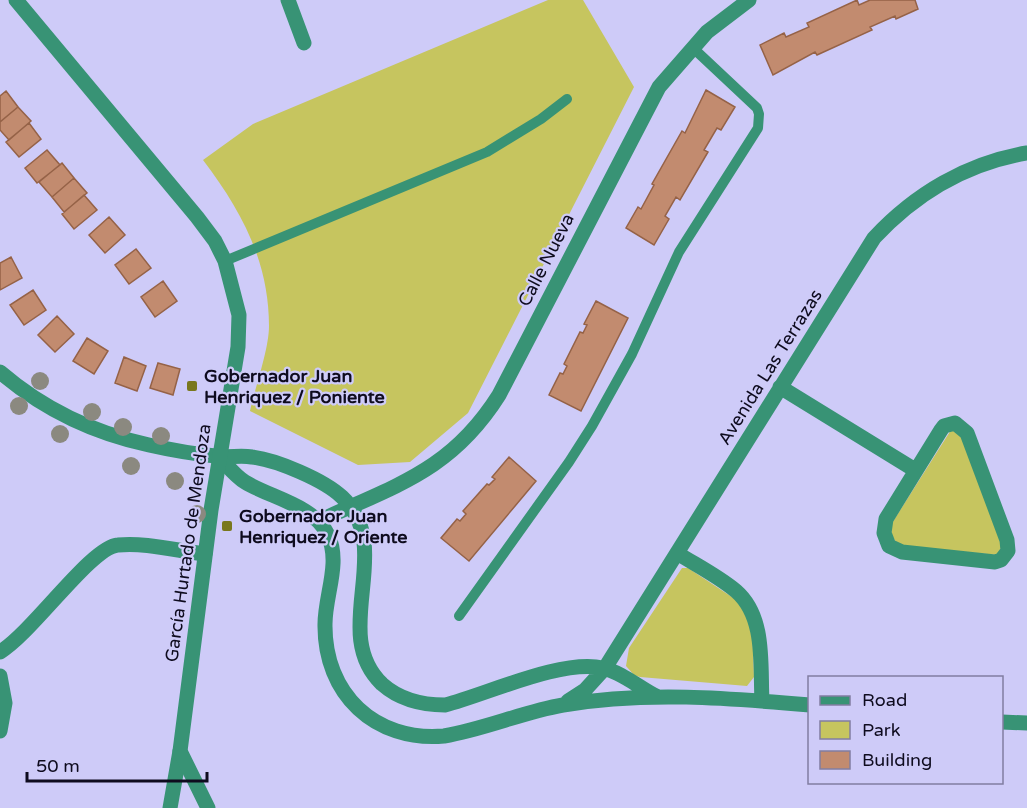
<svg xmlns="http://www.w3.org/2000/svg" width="1027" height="808" viewBox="0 0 1027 808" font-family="'Varela Round',sans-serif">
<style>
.green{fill:#c6c55f}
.building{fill:#c28b6f;stroke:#956247;stroke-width:1.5}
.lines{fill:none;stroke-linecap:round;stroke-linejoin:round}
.service{stroke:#389375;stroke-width:10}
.minor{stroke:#389375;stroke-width:15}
.tertiary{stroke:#389375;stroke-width:15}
.tree{fill:#8b8980}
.poi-dot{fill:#79771d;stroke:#cecbf8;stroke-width:2}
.labels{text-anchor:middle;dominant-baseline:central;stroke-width:4.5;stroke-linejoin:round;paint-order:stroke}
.street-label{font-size:18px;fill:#0e0b1e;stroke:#cecbf8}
.poi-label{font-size:18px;font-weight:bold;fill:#0e0b1e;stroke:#cecbf8;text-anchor:start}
</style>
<rect width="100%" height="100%" fill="#cecbf8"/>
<path class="green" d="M548,0H583L634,87L468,413L410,462L358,465L250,411C255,388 269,349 269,326C269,261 241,210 203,160L253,124Z
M951,430L961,433L1002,545L998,555L902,546C892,540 890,534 892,523Z
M682,568H688L738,601L752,624L754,677L747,686L640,677L634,675L626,666L629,648Z"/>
<path class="building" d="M857,0L859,5L870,0H915L918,9L896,19L895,16L870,27L872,30L817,55L815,52L773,75L760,45L784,33L786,37L809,27L807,23Z
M706,90L735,107L721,130L717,128L704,150L708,152L680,200L676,197L665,216L669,219L654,245L626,228L638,207L641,209L654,185L652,184L682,131L685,133Z
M6,91L18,107L0,122V96Z
M18,107L31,121L9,140L0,130V122Z
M29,123L41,139L19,157L6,142Z
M47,150L60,165L37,183L25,168Z
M62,163L74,178L52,197L39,182Z
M74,178L87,193L64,212L52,197Z
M84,195L97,210L74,229L62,214Z
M109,217L125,235L105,253L89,235Z
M136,249L151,268L129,284L115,265Z
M11,257L22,278L0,290V263Z
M163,281L177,301L155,317L141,297Z
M33,290L46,310L24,325L10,305Z
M596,301L628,318L581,411L549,395L560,373L563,374L567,366L564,364L580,332L583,333L587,325L584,324Z
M57,316L74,334L55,352L38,335Z
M87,338L108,351L94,374L73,361Z
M124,357L146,366L137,391L115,383Z
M158,363L180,369L173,395L150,388Z
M509,457L536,481L469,561L441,538L457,519L460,521L466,514L463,511L487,484L489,485L495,479L492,477Z"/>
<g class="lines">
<path class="service" d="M225,261L487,152L541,119L567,99
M459,616L569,462L592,426L632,354L679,252L758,128L759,114L757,108L692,47"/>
<path class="minor" d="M288,0L304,43
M0,372C43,409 93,433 149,445C171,450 194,454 216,456C228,458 240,455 252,457C277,460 324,480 342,497C397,549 328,632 382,684C400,700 421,705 445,705C488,694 560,659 603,668C621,672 640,688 656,696
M780,387L915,470
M955,423L967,433L1007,540L1008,551L1001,560L995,562L902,552L889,546L884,533L886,519L941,430L944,426Z
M219,457C227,465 235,476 245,482C271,498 314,505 328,535C341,563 325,595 325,624C324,694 375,742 444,736C485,729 523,712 563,705C645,691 728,698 810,705
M319,521C396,485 451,471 499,395L659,87L707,32L749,0
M677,553C696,565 718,576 736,591C766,617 760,665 762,701
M0,652C33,632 91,547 118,545C145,542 178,551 205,554
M0,676L5,703L0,731
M568,701L585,690L605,668L874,238C915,194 967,163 1027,153
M1002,722L1027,723
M170,808L180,751"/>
<path class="tertiary" d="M16,0L197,217L215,241L225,261L239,315L238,347L211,510L180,751L208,808"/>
</g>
<g class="tree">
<circle cx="40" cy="381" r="9"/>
<circle cx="19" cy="406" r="9"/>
<circle cx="92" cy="412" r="9"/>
<circle cx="123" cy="427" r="9"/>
<circle cx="60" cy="434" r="9"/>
<circle cx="161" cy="436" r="9"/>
<circle cx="131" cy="466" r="9"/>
<circle cx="175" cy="481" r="9"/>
<circle cx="197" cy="514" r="9"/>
</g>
<g class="poi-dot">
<rect x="186" y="380" width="12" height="12" rx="3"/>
<rect x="221" y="520" width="12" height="12" rx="3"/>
</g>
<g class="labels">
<g class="street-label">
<text transform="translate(546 260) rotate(-63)">Calle Nueva</text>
<text transform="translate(770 367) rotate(-58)">Avenida Las Terrazas</text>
<text transform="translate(188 543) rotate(-82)">García Hurtado de Mendoza</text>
</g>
<g class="poi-label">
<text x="204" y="376">Gobernador Juan<tspan x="204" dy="21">Henriquez / Poniente</tspan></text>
<text x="239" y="516">Gobernador Juan<tspan x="239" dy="21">Henriquez / Oriente</tspan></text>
</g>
</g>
<rect x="808" y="676" width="195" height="108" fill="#cecbf8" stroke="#817ea1" stroke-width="1.5"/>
<rect x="820" y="696" width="30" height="9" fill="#389375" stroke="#817ea1" stroke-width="1.5"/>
<text x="862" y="706" font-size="18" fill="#0e0b1e">Road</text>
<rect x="820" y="721" width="30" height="18" fill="#c6c55f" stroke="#817ea1" stroke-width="1.5"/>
<text x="862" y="736" font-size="18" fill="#0e0b1e">Park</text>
<rect x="820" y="751" width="30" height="18" fill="#c28b6f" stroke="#817ea1" stroke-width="1.5"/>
<text x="862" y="766" font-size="18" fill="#0e0b1e">Building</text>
<path d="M27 772v9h180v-9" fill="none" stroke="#0e0b1e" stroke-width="3"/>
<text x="36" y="772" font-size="18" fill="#0e0b1e" stroke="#cecbf8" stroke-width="4.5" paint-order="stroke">50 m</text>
</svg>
